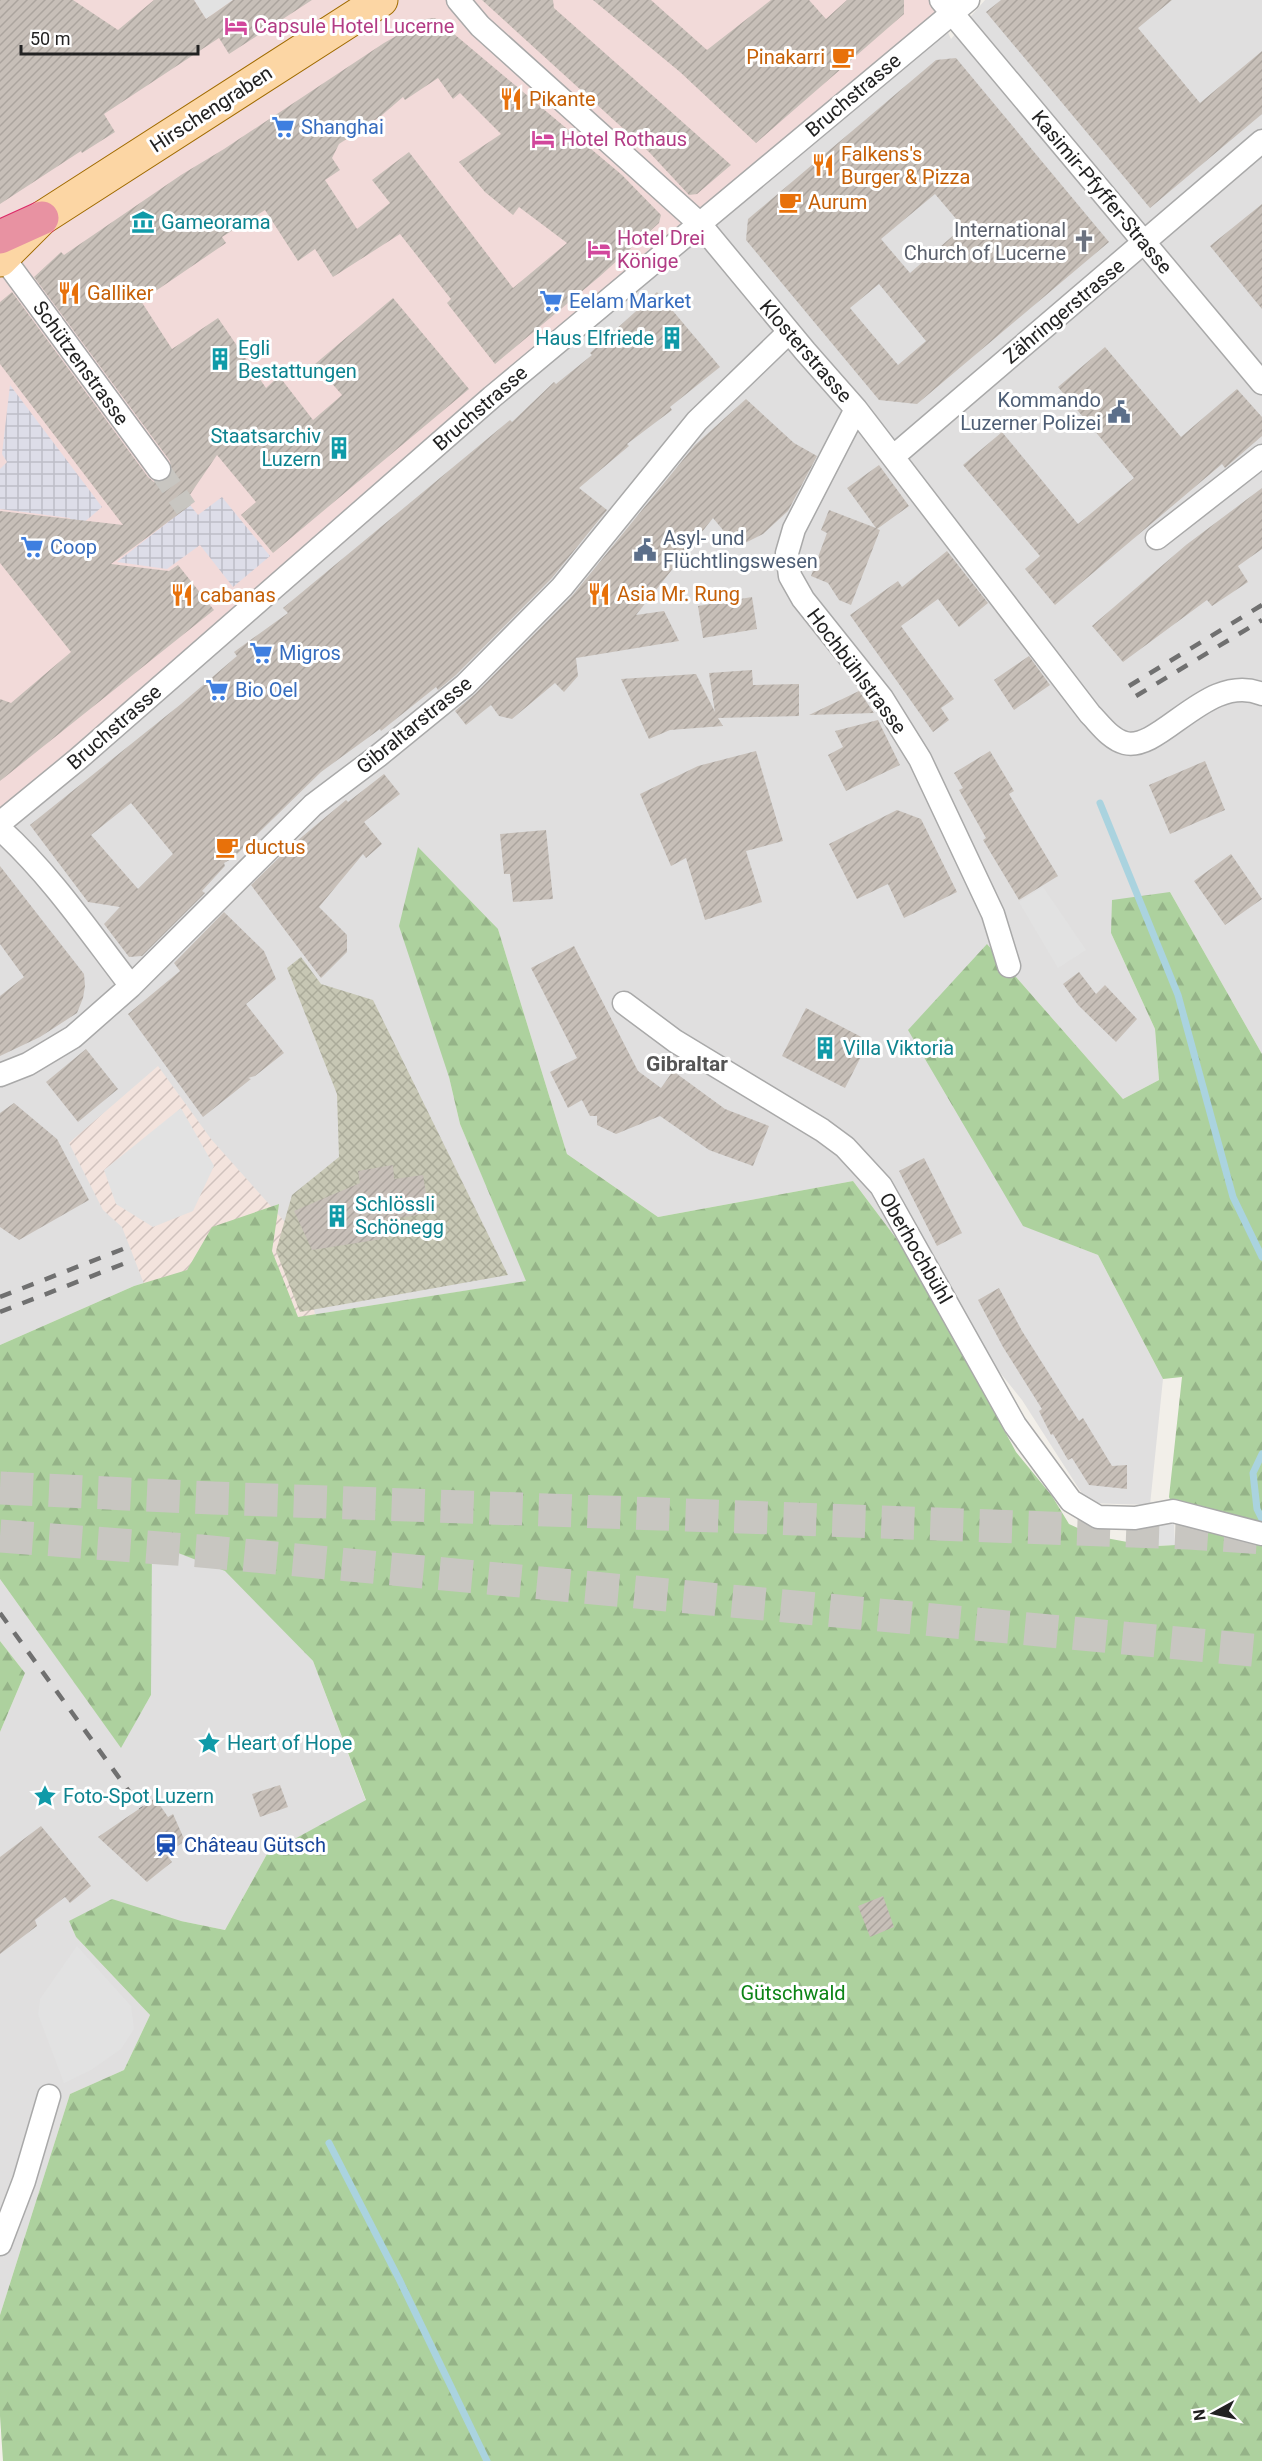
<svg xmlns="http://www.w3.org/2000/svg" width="1262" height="2461" viewBox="0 0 1262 2461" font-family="Roboto,sans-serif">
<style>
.residential{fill:#e0dfdf}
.commercial{fill:#f2dad9}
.military{fill:url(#military-furrows)}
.construction{fill:url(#construction-cross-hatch)}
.forest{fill:url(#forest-firs)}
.parking{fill:#e2e2e2}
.plaza{fill:url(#plaza-grid)}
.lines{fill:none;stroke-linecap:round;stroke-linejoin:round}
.stream{stroke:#aad3df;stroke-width:7}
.building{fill:url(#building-hatch);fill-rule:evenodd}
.street-tunnel{stroke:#c8c6c1;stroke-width:22;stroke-dasharray:22 11;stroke-linecap:butt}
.highway-tunnel{stroke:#c8c6c1;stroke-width:33;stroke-dasharray:33 16;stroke-linecap:butt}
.street-casing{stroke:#a9a9a9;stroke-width:25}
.primary-casing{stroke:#a06b00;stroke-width:35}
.highway-casing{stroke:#dc2a67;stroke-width:35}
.street{stroke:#fff;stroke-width:22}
.primary{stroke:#fcd6a4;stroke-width:33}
.highway{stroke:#e892a2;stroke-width:33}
.rail{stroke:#707070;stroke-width:4.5;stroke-dasharray:12 12;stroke-linecap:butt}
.labels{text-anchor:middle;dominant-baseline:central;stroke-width:6;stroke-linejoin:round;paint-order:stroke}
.hotel-label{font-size:20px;fill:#b23c85;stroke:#fff;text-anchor:start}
.food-label{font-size:20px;fill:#c56008;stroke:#fff;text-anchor:start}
.street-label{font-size:20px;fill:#222;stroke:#fff}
.shop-label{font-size:20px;fill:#366cbe;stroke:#fff;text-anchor:start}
.culture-label{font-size:20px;fill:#0d838f;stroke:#fff;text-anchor:start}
.worship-label{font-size:20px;fill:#5b616d;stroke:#fff;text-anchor:end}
.service-label{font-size:20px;fill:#4e5e75;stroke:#fff;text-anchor:end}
.transit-label{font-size:20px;fill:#164399;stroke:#fff;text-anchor:start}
.park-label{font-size:20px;fill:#0c8416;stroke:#fff}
.neighbourhood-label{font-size:21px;font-weight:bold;fill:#555;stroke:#fff}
</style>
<defs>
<pattern id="military-furrows" width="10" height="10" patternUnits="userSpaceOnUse" patternTransform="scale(1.5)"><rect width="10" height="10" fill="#f3e3dd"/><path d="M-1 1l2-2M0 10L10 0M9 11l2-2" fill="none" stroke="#d0c2bd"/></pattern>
<pattern id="construction-cross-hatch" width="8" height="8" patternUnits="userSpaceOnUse" patternTransform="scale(1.5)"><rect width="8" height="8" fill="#c7c7b4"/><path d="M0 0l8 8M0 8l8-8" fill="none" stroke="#abab9a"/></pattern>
<pattern id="forest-firs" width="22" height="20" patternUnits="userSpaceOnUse" patternTransform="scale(1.5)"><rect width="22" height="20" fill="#add19e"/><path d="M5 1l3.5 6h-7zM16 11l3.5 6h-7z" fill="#95b388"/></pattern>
<pattern id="plaza-grid" width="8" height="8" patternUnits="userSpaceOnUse" patternTransform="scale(1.5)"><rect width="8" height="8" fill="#dddde8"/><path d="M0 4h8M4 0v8" fill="none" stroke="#bdbdc7"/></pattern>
<pattern id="building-hatch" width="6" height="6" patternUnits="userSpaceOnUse" patternTransform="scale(1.5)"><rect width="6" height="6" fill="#c7bfb8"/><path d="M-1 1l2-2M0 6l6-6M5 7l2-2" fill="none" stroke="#aba49e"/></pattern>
</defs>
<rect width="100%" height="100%" fill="#f2efe9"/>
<path class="residential" d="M930,0H950L938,11L951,39L985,0H1262V1054L1170,892L1111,933L1155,1029L1159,1080L1123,1099L987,944L1023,1225L1098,1255L1163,1379L1150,1505L1088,1503L1022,1400L956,1318L853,1181L658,1217L567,1154L498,929L449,1077L460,1124L527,1281L298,1317L272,1251L278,1204L187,1270L134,1286L0,1345V813L938,11Z
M151,1543L225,1570L313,1661L366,1801L267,1854L225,1930L181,1921H69L76,1937L150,2015L124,2070L70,2094L0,2315V1732L25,1673L0,1641V1579L121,1747L151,1695Z"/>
<path class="commercial" d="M0,0H930L938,11L0,813Z"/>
<path class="military" d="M158,1066L211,1139L292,1230L320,1332L146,1289L122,1227L103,1210L69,1143Z"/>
<path class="construction" d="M301,957L321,984L373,1000L508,1275L300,1312L276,1251L292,1195L339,1157L337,1094L287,968Z"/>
<path class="forest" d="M418,847L498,929L567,1154L658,1217L853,1181L956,1318L964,1356L1016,1452L1052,1496L1069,1524L1095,1536L1149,1546L1175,1545L1178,1521L1169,1497L1182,1377L1163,1379L1098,1255L1023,1226L908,1030L987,944L1123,1099L1159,1080L1155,1029L1111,933L1112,900L1170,892L1262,1054V2461H3L0,2416V2315L70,2094L124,2070L150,2015L76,1937L69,1921L112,1899L181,1921L225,1930L267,1854L366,1800L313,1661L225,1571L152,1543L151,1695L121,1748L0,1579V1345L134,1286L187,1270L212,1227L279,1204L272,1251L298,1317L526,1281L460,1124L449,1077L399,926Z
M0,1641L25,1673L0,1732Z"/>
<path class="parking" d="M194,0H233L206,19Z
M1043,887L1086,950L1058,968L1019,902Z
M181,1108L214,1166L193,1211L153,1227L116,1204L104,1170Z
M1174,1523L1175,1545L1149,1546L1148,1524Z
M77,1946L131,2006L134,2029L121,2049L91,2070L64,2083L38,2014L40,1999Z"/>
<path class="plaza" d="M10,385L102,507L82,524L66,556L70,518L0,509V469L7,462L2,454Z
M222,497L270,556L233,587L200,545L167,569L117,562L190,505L198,515Z"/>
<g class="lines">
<path class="stream" d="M1100,803L1178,995L1233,1197L1262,1257
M1262,1454L1253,1473L1257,1509L1262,1519
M329,2143L399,2279L487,2461"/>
</g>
<path class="building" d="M0,0H73L118,30L154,0H194L206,19L233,0H312L229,54L219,38L104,114L115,132L82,153L81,151L0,204Z
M482,0H553L554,8L731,165L697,194L689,195L649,152Z
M593,0H651L707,50L771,0H809L826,19L847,0H904V14L756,143L680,72Z
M1001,0H1172L1138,28L1200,103L1262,51V114L1150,208L986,12Z
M435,18L622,175L661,215L659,223L599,277L495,364L447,303L451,299L400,234L333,277L315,249L298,261L265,210L222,237L226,243L141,301L172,349L218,318L266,388L279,376L313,420L342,395L315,364L393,298L469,389L273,553L241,515L256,502L217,455L187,499L191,505L111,564L169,571L178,565L214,610L0,781V699L11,703L71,652L0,563V511L123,525L0,364V302L12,292L148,477L154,482L166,480L172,474L170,461L34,277L61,252L64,255L181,175L224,149L384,43L426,19ZM438,78L453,99L460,93L501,134L459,162L485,192L513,215L519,207L567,243L513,288L409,152L372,180L390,203L357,229L325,180L340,170L332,158L339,144L381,116L403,97L405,100Z
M956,58L1109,242L917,404L879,400L746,240L748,219L936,60ZM935,194L963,227L910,273L881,239ZM879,284L926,341L898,365L850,308Z
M1262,204V309L1210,246Z
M657,292L720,367L670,407L672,410L627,444L629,446L579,488L607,510L552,578L456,675L438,690L436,687L381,731L380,729L321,772L233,858L224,863L225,866L202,891L205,893L142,956L129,957L104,924L120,907L88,902L30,825L181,704L237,656L234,652L288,613L283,608L510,420L512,422L554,382L556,384L592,355L590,353ZM131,803L173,854L138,889L91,835Z
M1105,347L1181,437L1237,389L1262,417V436L1225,468L1222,464L1055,605L1025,569L1040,556L963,465L1002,432L1078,524L1134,478L1058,387Z
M746,399L794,443L817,456L788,511L763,534L737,547L713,518L636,615L664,611L679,641L576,658L578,676L564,692L555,683L512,719L499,716L491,705L466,725L455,711L475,694L572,596L695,445Z
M879,465L909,506L877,529L880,530L851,605L839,600L828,583L811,576L827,533L821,530L829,510L876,528L847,488Z
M1262,488V549L1238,566L1248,582L1212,606L1207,600L1123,662L1092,626L1186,545Z
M947,551L988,603L959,627L938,599L901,626L954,699L941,708L949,720L933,732L850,615L898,581L902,587Z
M752,597L757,629L703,638L698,606Z
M1029,656L1050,685L1014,710L994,680Z
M752,670L753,685L799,684V716L718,718L723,726L670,730L649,739L621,679L696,674L715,712L709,673Z
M859,691L874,713L809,715Z
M878,720L900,765L846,791L828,755L843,747L835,731Z
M756,751L783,841L746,851L762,902L705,920L686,858L671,866L640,794L698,766Z
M990,751L1014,791L1009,794L1058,876L1019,900L983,840L986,838L959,790L963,788L954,773Z
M1205,761L1225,810L1170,834L1149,785Z
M384,774L400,794L364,822L382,844L366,858L363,854L319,907L347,935V952L321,978L251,885L291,846L346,800L348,802Z
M897,810L921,819L957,892L904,918L888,884L857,899L829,844Z
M546,830L553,899L513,902L510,874H504L500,834Z
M1231,854L1262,899L1225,925L1194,881Z
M0,866L84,974L85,986L83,998L77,1013L40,1037L0,1056V996L24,977L0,944Z
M224,912L264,951L276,979L246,1004L284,1053L255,1076L248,1078L251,1079L203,1117L128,1014L180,971L174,963Z
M574,946L638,1071L661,1088L673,1071L725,1109L769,1126L753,1166L709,1150L660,1116L616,1134L597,1125V1116H590L582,1100L568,1108L550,1072L577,1058L531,968Z
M1079,972L1096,994L1105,985L1137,1019L1116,1042L1078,1005L1063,984Z
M806,1008L869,1041L845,1088L782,1056Z
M86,1049L118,1089L78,1122L46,1082Z
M14,1103L57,1139L89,1200L19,1240L0,1227V1113Z
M924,1158L962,1233L937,1246L899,1171Z
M393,1165L394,1179L423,1175L429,1213L379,1221L382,1239L312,1250L294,1211L360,1183L358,1171Z
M999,1288L1022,1331L1079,1421L1083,1418L1112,1466L1127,1465V1489L1089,1485L1072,1458L1068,1460L1053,1434L1051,1435L1039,1411L1042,1409L1003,1347L978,1300Z
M280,1785L288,1807L260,1817L252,1794Z
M155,1798L168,1817L173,1814L185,1841L166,1854L172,1862L147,1882L98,1837Z
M41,1826L91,1886L70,1903L65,1897L35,1920L37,1926L0,1954V1857Z
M883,1896L894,1927L870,1937L858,1906Z"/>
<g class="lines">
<path class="street-tunnel" d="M159,469L186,508"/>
<path class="highway-tunnel" d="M0,1488L213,1498L1189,1533L1262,1538
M0,1536L201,1551L1262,1651"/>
<g class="street-casing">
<path id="street" d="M458,0L480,26L699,223L805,351L856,409L1090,714C1100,724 1110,739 1125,743C1161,752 1208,671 1262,694
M941,0L1262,383
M3,257L159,469
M856,409L794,529L787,553L790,576L803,599L882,698L920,759L993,914L1009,966
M894,456L1262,141
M1157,538L1262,456
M0,823L78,759L492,397L968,0
M0,829C51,875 90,933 131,986
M624,1003L675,1041L822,1130L845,1147L881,1186L1015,1425L1071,1501L1098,1517L1135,1518L1173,1511L1262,1534
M0,1075L28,1064L73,1037L131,986L313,805L378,756L465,685L562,587L697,421L789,332
M0,2244L24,2181L49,2096"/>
</g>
<g class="primary-casing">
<path id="primary" d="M0,260L42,218L381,0"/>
</g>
<g class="highway-casing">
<path id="highway" d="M0,237L42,218"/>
</g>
<use href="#street" class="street"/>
<use href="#primary" class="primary"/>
<use href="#highway" class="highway"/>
<path class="rail" d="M1129,686L1262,605
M1136,696L1262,620
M0,1297L123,1249
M0,1312L128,1262
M0,1613L141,1808"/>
</g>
<defs>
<g id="hotel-bare" transform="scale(1.8)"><path d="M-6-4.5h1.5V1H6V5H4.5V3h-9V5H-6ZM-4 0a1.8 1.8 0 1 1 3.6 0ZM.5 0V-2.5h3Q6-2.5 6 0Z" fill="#d1479c" stroke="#fff" stroke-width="2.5" paint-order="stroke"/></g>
<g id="cafe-bare" transform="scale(1.8)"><path d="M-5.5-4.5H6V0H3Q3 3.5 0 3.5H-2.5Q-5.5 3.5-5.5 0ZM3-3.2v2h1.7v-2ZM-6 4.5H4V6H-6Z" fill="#e8710a" stroke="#fff" stroke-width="2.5" paint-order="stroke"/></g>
<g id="restaurant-bare" transform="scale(1.8)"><path d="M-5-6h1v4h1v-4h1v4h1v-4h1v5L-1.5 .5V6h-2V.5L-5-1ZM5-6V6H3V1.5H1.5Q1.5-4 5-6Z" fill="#e8710a" stroke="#fff" stroke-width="2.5" paint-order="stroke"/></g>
<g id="supermarket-bare" transform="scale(1.8)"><path d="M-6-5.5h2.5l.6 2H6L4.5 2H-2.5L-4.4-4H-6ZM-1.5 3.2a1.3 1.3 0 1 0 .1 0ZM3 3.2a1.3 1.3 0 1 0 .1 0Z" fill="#3f7fe0" stroke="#fff" stroke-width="2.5" paint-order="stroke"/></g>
<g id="museum-bare" transform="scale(1.8)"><path d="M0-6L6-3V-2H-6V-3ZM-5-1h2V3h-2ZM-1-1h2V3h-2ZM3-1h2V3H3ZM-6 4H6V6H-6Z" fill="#0f9aa8" stroke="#fff" stroke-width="2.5" paint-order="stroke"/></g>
<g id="church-bare" transform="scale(1.8)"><path d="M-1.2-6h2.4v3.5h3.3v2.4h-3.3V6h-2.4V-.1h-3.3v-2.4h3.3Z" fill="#6b7280" stroke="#fff" stroke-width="2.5" paint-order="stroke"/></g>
<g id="building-bare" transform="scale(1.8)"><path d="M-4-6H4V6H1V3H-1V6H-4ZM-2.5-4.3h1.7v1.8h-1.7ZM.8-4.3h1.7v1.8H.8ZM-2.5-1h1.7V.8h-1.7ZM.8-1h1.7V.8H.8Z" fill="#0f9aa8" stroke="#fff" stroke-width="2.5" paint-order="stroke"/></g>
<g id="civic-bare" transform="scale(1.8)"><path d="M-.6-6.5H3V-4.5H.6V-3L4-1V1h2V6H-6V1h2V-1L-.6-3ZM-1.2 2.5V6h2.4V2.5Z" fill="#5c6f8a" stroke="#fff" stroke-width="2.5" paint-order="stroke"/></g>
<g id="sight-bare" transform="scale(1.8)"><path d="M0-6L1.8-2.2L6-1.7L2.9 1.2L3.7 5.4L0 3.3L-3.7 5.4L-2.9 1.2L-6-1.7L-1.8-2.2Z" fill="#0f9aa8" stroke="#fff" stroke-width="2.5" paint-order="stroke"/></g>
<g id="station-bare" transform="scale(1.8)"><path d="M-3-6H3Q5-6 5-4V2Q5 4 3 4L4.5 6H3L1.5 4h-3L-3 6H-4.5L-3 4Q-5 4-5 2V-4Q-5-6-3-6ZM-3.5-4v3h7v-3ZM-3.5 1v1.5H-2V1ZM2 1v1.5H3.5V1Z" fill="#1a4fb4" stroke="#fff" stroke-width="2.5" paint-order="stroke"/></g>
</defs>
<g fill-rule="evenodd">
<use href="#hotel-bare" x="236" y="26"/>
<use href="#cafe-bare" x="843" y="57"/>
<use href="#restaurant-bare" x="511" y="99"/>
<use href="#supermarket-bare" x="283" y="127"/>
<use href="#hotel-bare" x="543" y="139"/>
<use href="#restaurant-bare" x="823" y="165"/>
<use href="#cafe-bare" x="790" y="202"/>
<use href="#museum-bare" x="143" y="222"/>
<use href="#church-bare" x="1084" y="241"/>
<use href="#hotel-bare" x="599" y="249"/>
<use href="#restaurant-bare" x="69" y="293"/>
<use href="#supermarket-bare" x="551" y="301"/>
<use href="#building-bare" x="672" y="338"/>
<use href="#building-bare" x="220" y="359"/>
<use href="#civic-bare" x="1119" y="412"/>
<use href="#building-bare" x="339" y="448"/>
<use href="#supermarket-bare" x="32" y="547"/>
<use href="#civic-bare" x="645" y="550"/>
<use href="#restaurant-bare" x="599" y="594"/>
<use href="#restaurant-bare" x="182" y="595"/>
<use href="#supermarket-bare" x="261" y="653"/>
<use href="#supermarket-bare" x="217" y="690"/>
<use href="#cafe-bare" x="227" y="847"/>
<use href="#building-bare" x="825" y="1048"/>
<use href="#building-bare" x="337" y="1216"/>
<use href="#sight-bare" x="209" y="1743"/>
<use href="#sight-bare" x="45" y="1796"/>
<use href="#station-bare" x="166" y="1845"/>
</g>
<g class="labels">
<g class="hotel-label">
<text x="254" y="26">Capsule Hotel Lucerne</text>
<text x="561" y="139">Hotel Rothaus</text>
<text x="617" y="238">Hotel Drei<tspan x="617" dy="23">Könige</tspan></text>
</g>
<g class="food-label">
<text x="825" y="57" text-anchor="end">Pinakarri</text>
<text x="529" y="99">Pikante</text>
<text x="841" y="154">Falkens's<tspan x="841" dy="23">Burger &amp; Pizza</tspan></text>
<text x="808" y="202">Aurum</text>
<text x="87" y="293">Galliker</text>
<text x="617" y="594">Asia Mr. Rung</text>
<text x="200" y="595">cabanas</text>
<text x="245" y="847">ductus</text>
</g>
<g class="street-label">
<text transform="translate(853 95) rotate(-40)">Bruchstrasse</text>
<text transform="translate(211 109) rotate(-33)">Hirschengraben</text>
<text transform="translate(1102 192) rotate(50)">Kasimir-Pfyffer-Strasse</text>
<text transform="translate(1064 311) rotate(-40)">Zähringerstrasse</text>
<text transform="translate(806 351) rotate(49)">Klosterstrasse</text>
<text transform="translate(81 363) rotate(54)">Schützenstrasse</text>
<text transform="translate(480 408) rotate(-41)">Bruchstrasse</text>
<text transform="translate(857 671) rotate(53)">Hochbühlstrasse</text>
<text transform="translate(414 725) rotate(-39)">Gibraltarstrasse</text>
<text transform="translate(114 727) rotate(-41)">Bruchstrasse</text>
<text transform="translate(916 1248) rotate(60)">Oberhochbühl</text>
</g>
<g class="shop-label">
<text x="301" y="127">Shanghai</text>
<text x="569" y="301">Eelam Market</text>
<text x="50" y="547">Coop</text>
<text x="279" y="653">Migros</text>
<text x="235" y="690">Bio Oel</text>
</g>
<g class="culture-label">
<text x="161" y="222">Gameorama</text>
<text x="654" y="338" text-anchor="end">Haus Elfriede</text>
<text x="238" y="348">Egli<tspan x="238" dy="23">Bestattungen</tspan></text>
<text x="321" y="436" text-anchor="end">Staatsarchiv<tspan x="321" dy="23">Luzern</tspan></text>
<text x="843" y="1048">Villa Viktoria</text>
<text x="355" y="1204">Schlössli<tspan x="355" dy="23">Schönegg</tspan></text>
<text x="227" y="1743">Heart of Hope</text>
<text x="63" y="1796">Foto-Spot Luzern</text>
</g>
<g class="worship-label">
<text x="1066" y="230">International<tspan x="1066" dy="23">Church of Lucerne</tspan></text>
</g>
<g class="service-label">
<text x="1101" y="400">Kommando<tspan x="1101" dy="23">Luzerner Polizei</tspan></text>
<text x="663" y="538" text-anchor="start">Asyl- und<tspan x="663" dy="23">Flüchtlingswesen</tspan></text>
</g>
<g class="transit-label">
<text x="184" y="1845">Château Gütsch</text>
</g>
<g class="park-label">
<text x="793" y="1993">Gütschwald</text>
</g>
<g class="neighbourhood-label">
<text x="687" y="1064">Gibraltar</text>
</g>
</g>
<g transform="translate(1214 2413) rotate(262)" stroke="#ffffff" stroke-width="4.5" paint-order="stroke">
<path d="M0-4.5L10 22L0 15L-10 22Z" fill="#222222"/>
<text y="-9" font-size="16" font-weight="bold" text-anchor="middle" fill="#222222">N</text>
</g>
<path d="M21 45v9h177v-9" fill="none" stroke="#222222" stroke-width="3"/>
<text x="30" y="45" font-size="18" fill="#222222" stroke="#ffffff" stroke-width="4.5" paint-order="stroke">50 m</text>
</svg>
